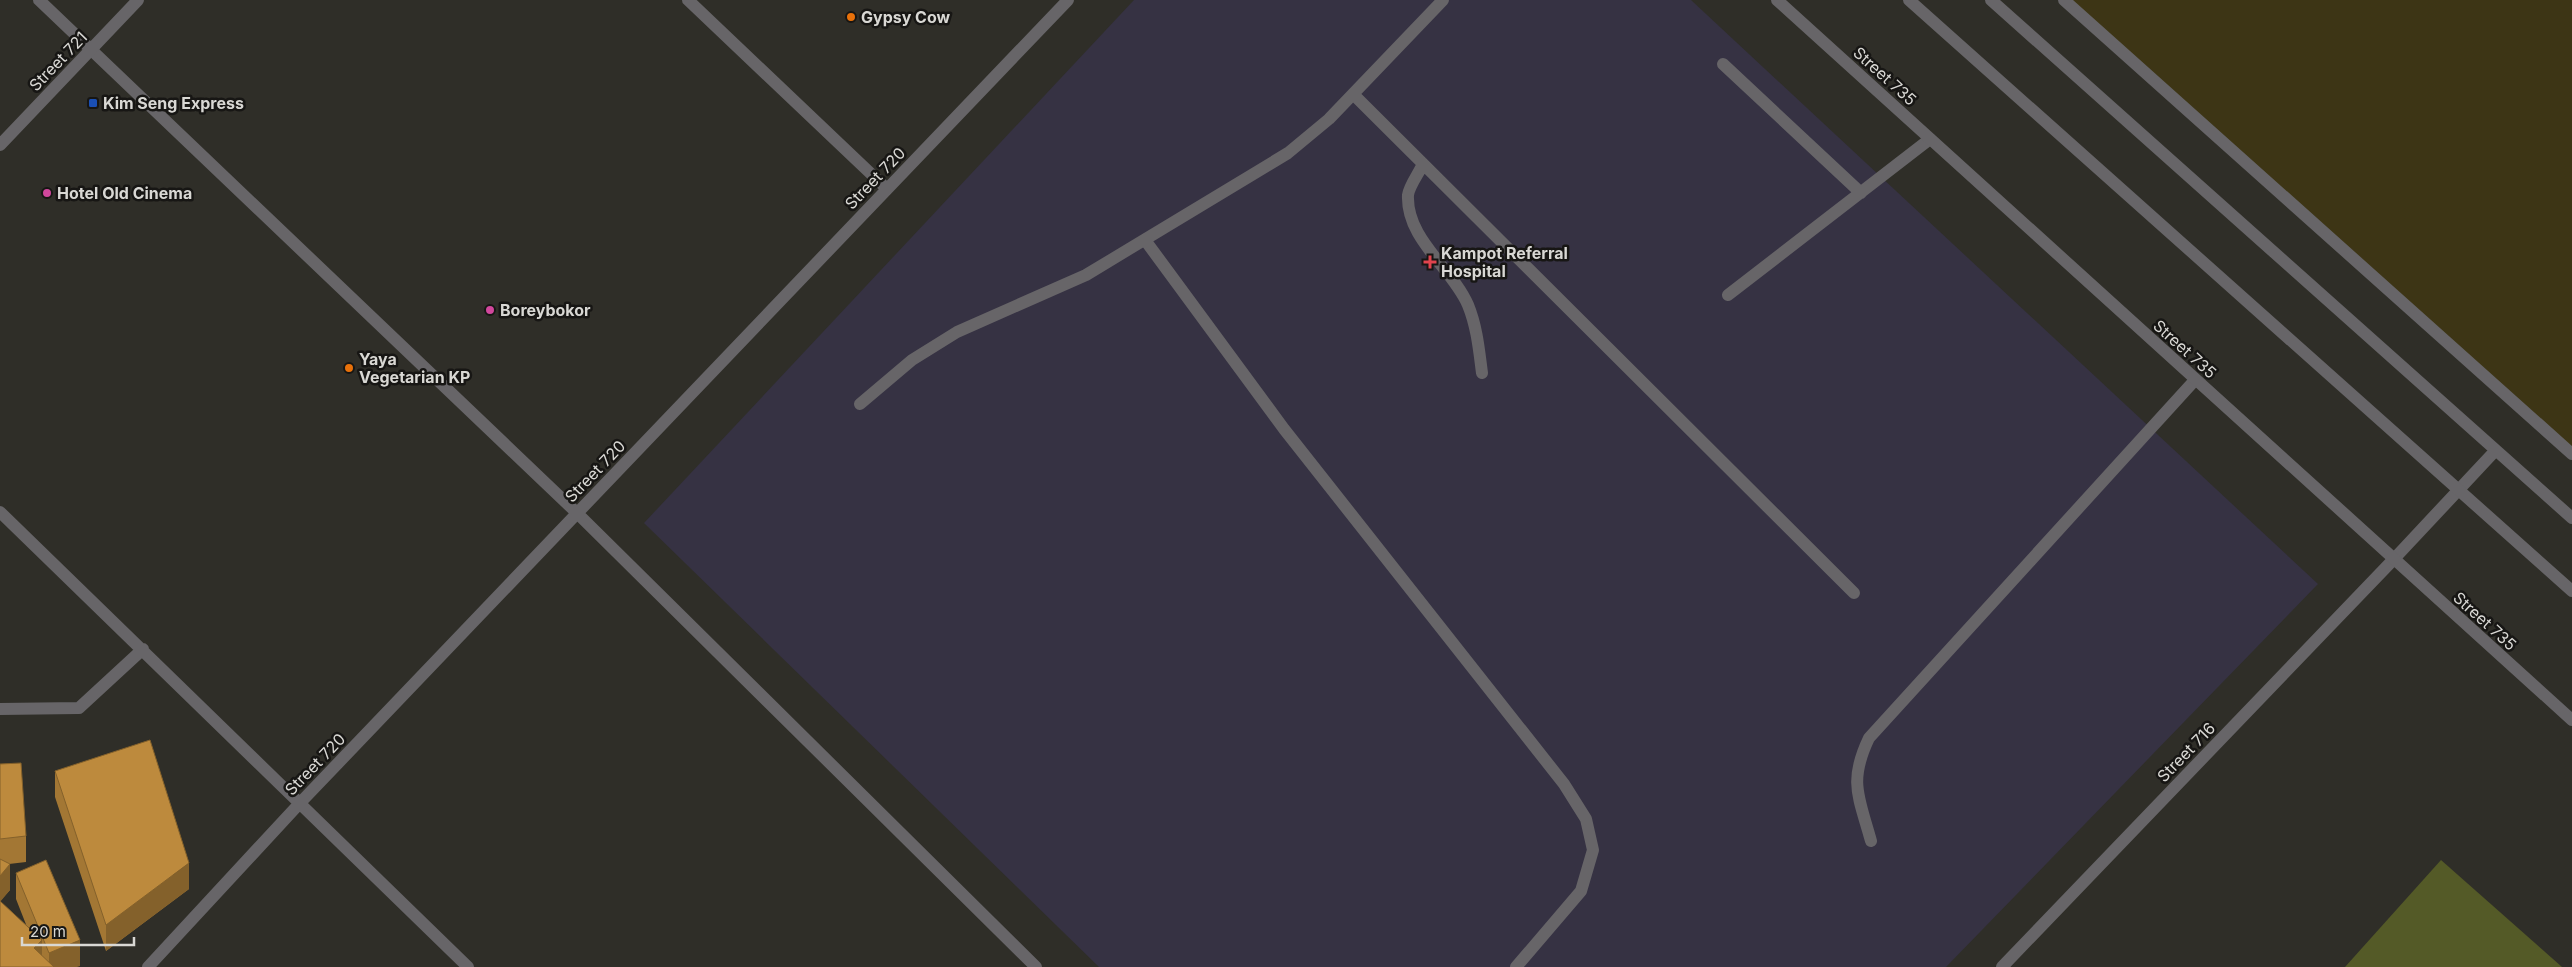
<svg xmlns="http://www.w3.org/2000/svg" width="2572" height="967" viewBox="0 0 2572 967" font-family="Inter,sans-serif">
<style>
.medical{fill:#363243}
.green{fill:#545a27}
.sand{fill:#3d3515}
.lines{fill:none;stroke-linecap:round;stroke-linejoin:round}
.service{stroke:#676568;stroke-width:12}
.pedestrian{stroke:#676568;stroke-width:12}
.minor{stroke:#676568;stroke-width:12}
.tertiary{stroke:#676568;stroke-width:12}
.wall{fill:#a37734}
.shaded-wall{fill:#84612b}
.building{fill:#bd8a3d;stroke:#84612b}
.food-dot{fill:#e8710a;stroke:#171614;stroke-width:2}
.transit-dot{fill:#1a4fb4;stroke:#171614;stroke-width:2}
.hotel-dot{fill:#d1479c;stroke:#171614;stroke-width:2}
.health-dot{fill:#e0444e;stroke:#171614;stroke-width:2}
.labels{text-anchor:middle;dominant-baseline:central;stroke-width:5;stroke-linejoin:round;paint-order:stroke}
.poi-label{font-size:16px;font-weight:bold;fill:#d9d8d4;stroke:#171614;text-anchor:start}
.street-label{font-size:16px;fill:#d9d8d4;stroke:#171614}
</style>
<rect width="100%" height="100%" fill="#2f2e28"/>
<path class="medical" d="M1134,0H1691L2318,584L1946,967H1099L644,523Z"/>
<path class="green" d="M2441,860L2562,967H2345Z"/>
<path class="sand" d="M2064,0H2572V454Z"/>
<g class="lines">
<path class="service" d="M1991,0L2572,518
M1723,64L1861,193
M1353,94L1854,593
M1423,164C1419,173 1409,186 1408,195C1406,239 1452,268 1468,305C1477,327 1479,350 1482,373
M1145,240L1284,429L1564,784L1586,819L1593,850L1581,891L1516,967
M1728,295L1930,139
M860,404L912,360L957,332L1086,275L1288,153L1329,119L1443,0
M2393,560L2495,451"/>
<path class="pedestrian" d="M1909,0L2572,591
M2064,0L2572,454"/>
<path class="minor" d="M39,0L577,513L1036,967
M688,0L887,189
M0,512L468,967
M0,709L79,708L143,649
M1871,841C1859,797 1848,782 1869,738L2195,380
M148,967L299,804L1068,0
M2002,967L2393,560"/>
<path class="tertiary" d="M1777,0L2572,720
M0,145L138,0"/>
</g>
<path class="wall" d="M0,764L26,836V862L9,864L10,890L0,901L27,927L16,899V873L80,966L0,967Z
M55,771L189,889L106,951L55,797Z"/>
<path class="shaded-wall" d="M189,863V889L106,951V925Z
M10,864V890L0,902V876Z
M42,940V966L34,948Z
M80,940V966L77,967H49V953Z"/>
<path class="building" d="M150,740L189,863L106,925L55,771Z
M21,763L26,836L0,839V764Z
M0,859L10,864L0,876Z
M46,860L80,940L49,953L16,873Z
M0,901L42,940L34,948L54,967H0Z"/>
<g class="food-dot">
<circle cx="851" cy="17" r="5"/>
<circle cx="349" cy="368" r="5"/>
</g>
<rect class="transit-dot" x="88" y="98" width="10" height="10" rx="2.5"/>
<g class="hotel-dot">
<circle cx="47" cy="193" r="5"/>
<circle cx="490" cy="310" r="5"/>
</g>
<path class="health-dot" d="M1427.5 254.5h5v5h5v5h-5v5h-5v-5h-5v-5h5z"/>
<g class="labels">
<g class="poi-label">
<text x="861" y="17">Gypsy Cow</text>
<text x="103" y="103">Kim Seng Express</text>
<text x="57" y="193">Hotel Old Cinema</text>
<text x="1441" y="253">Kampot Referral<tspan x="1441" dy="18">Hospital</tspan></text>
<text x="500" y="310">Boreybokor</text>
<text x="359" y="359">Yaya<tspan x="359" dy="18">Vegetarian KP</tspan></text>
</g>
<g class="street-label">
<text transform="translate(58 61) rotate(-46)">Street 721</text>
<text transform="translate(1885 76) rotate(42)">Street 735</text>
<text transform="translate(875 178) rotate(-46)">Street 720</text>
<text transform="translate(2185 349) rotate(42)">Street 735</text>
<text transform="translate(595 471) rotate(-46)">Street 720</text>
<text transform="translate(2485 621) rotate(42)">Street 735</text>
<text transform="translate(2186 752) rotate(-46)">Street 716</text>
<text transform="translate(315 764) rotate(-46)">Street 720</text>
</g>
</g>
<path d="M22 937v8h112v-8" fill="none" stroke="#d9d8d4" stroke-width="2.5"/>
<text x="30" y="937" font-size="15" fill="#d9d8d4" stroke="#171614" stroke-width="4" paint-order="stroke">20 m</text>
</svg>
